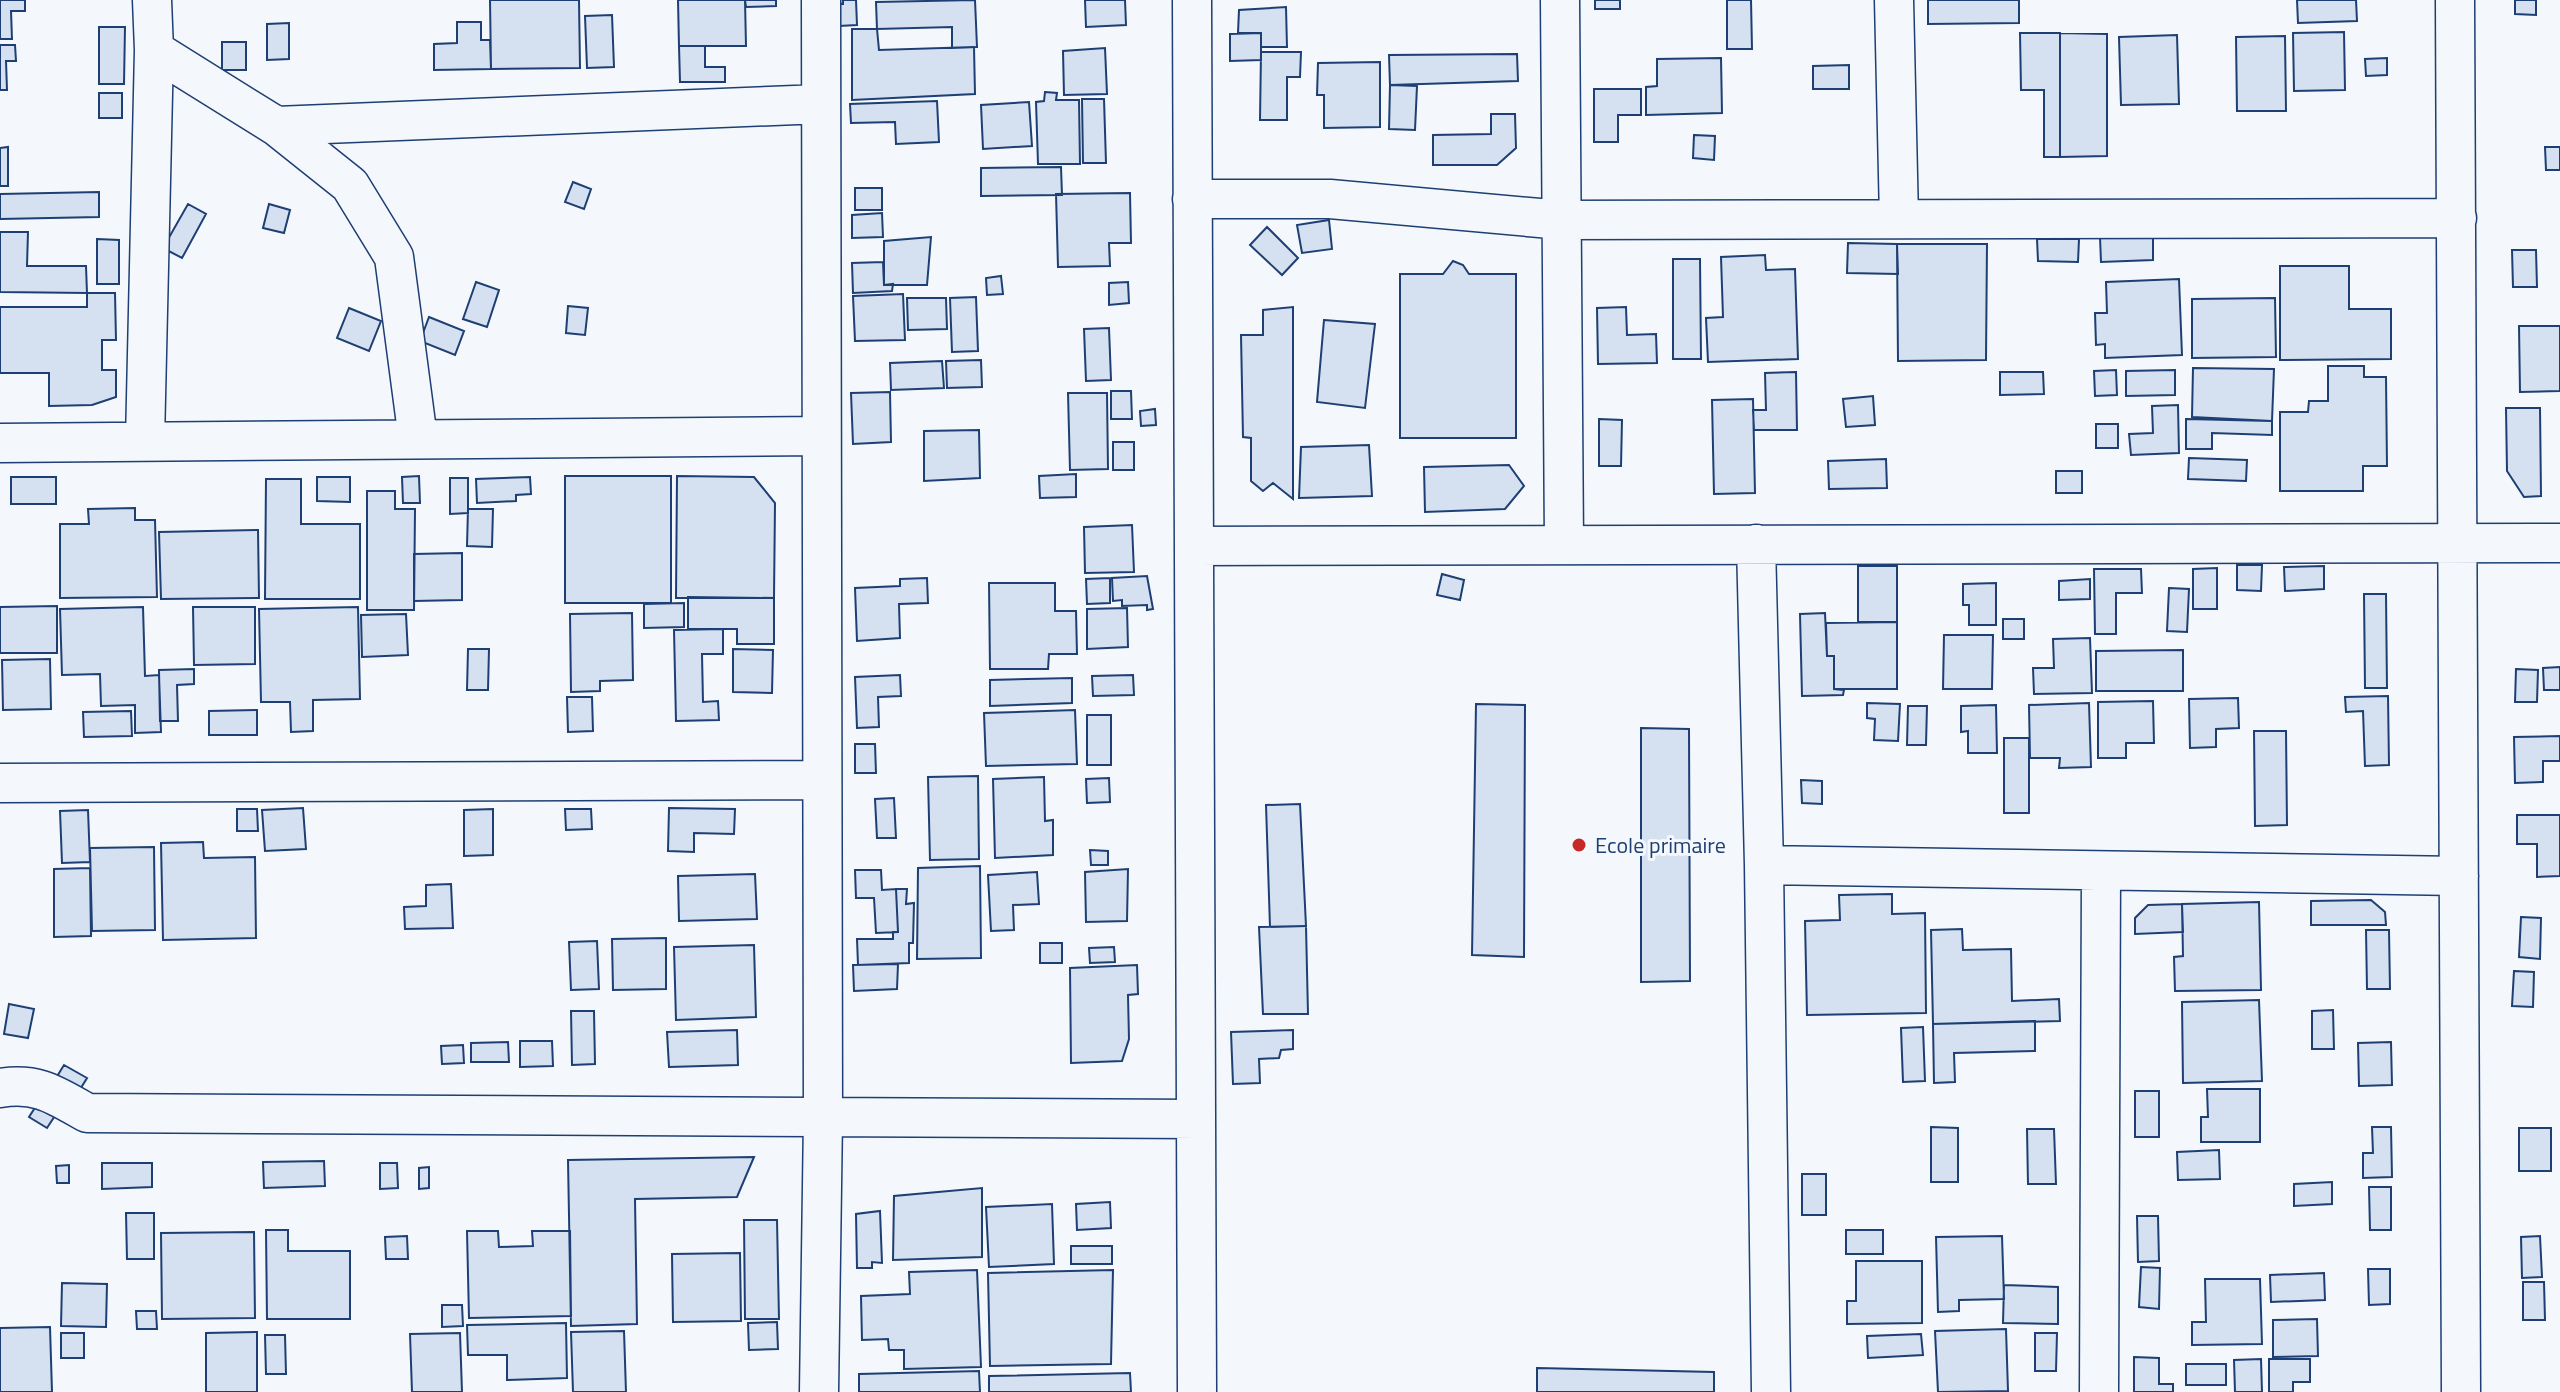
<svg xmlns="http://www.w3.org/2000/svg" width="2560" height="1392" viewBox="0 0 2560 1392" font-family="'Titillium Web',sans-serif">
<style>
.building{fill:#d5e0f0;stroke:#1d3f73;stroke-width:2}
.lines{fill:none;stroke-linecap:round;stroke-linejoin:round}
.minor-casing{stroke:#1d3f73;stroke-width:41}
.minor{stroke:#f4f7fb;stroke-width:38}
.poi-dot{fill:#c62828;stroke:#f4f7fb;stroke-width:3}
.labels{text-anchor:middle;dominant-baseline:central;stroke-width:6;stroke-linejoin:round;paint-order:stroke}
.poi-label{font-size:22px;fill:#1d3f73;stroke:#f4f7fb;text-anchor:start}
</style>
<rect width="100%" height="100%" fill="#f4f7fb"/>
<path class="building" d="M0,0H25V11H11L12,39H0Z
M490,0H579L580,68L491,69Z
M678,0H745L746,46H679Z
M745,0H776V6L746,7Z
M843,0H856L857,25L839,26L838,4H843Z
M975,0L977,47L952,48V27L877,29L876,2Z
M1085,0H1125L1126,25L1086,27Z
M1595,0H1620V9H1595Z
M1727,0H1751L1752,49H1727Z
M1928,0H2019V23L1928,24Z
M2297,0H2356L2357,21L2298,23Z
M2515,0H2536V15L2515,14Z
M1286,7L1287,47H1261V33H1238L1239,10Z
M612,15L614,67L587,68L585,16Z
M457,22H481V40H490L491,69L434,70V44L457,43Z
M289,23V59L267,60V24Z
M99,27H125L124,84H99Z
M852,29H877L879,50L974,47L975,94L852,100Z
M2344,32L2345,90L2294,91L2293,33Z
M1261,33V60L1230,61V34Z
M2020,33H2060V157H2044V90H2021Z
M2060,33L2107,34V156L2060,157Z
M2177,35L2179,104L2121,105L2119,37Z
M2285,36L2286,111H2237L2236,37Z
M222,42H246V70H222Z
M0,45H15L16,61H6L7,90H0Z
M679,46H705V67H725V82H680Z
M1105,48L1107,94L1064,95L1063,51Z
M1261,52H1301L1300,77H1287V120H1260Z
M1517,54L1518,81L1390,85L1389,55Z
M1721,58L1722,113L1646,115V87L1657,86V59Z
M2387,58V75L2366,76L2365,59Z
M1380,62V127L1324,128V95H1317L1318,63Z
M1849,65V89H1813V66Z
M1390,85L1417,86L1415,130L1389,129Z
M1594,89H1641V115H1618V142H1594Z
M1045,92L1057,93L1056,100H1079L1080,164H1038L1036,102L1044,101Z
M99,93H122V118H99Z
M1082,99H1104L1106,163H1083Z
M937,101L939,142L896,144L895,122L851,123L850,104Z
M1029,102L1032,146L983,149L981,105Z
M1491,114H1515L1516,148L1497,165H1433V135L1491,134Z
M1694,135L1715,136L1714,160L1693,158Z
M8,147V186H0V148Z
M2545,147H2560V170H2546Z
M1061,167L1062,195L981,196V168Z
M573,182L591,189L584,209L565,202Z
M855,188H882V210H855Z
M99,192V217L0,219V194Z
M1130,193L1131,243H1109L1110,266L1058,267L1056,194Z
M188,204L206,214L182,258L163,248Z
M269,204L290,210L284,233L263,228Z
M882,213L883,237L852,238V215Z
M1329,220L1332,249L1302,253L1297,225Z
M1267,227L1298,258L1282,275L1250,245Z
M0,232H28L27,266H86L87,293L0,292Z
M2153,235V260L2101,262L2100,237Z
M931,237L927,285H884V241Z
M97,239L119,240V284H97Z
M2037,239H2079L2078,262L2038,261Z
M1848,243L1897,244L1898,274L1847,273Z
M1897,244H1987L1986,360L1898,361Z
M2512,250H2536L2537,287H2513Z
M1765,255L1766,270L1795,269L1798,359L1708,362L1706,318L1723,317L1721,257Z
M1673,259H1700L1701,359H1673Z
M1453,261L1463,265L1469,274H1516V438H1400V274H1443Z
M883,262L884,285L893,284L892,291L853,293L852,263Z
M2280,266H2349V309H2391V359L2280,360Z
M1001,276L1003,294L987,295L986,278Z
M2179,279L2182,355L2105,358V344L2096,345L2095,313H2107L2106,282Z
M476,282L499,290L487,327L463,319Z
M1128,282L1129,303L1109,305V283Z
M87,293H115L116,340H102V370H116V397L92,405L49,406V373H0V307H87Z
M903,294L905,340L855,341L853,296Z
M976,297L978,351L952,352L950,298Z
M907,298H946L947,329L908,330Z
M2275,298L2276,357L2192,358V299Z
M568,306L588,308L585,335L566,333Z
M1293,307V499L1273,483L1263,491L1251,481V438L1243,437L1241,335H1263V310Z
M1626,307L1627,335L1656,334L1657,363L1598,364L1597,308Z
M349,308L381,321L369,351L337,338Z
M429,317L464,331L455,355L420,341Z
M1324,320L1375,324L1365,408L1317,402Z
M2519,326H2560V391L2520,392Z
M1109,328L1111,380L1086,381L1084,329Z
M981,360L982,387L947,388L946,361Z
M942,361L944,388L891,390L890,363Z
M2328,366H2364V377H2386L2387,466H2363V491H2280V412H2308L2309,401H2328Z
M2193,368L2274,369L2272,421L2192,417Z
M2116,370L2117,395L2095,396L2094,371Z
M2175,370V395L2126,396V371Z
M1796,372L1797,430H1754L1753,410H1766L1765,373Z
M2000,372H2043L2044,394L2000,395Z
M1111,391H1131L1132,419H1111Z
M890,392L891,442L853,444L851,393Z
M1068,393H1107L1108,469L1070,470Z
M1873,396L1875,425L1846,427L1843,399Z
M1753,399L1755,493L1714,494L1712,400Z
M2178,405L2179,453L2131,455L2129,434L2153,433L2152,406Z
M2506,408H2540L2541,496L2524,497L2507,471Z
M1155,409L1156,425L1141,426L1140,411Z
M1599,419L1622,420L1621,466H1599Z
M2186,419L2272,421V435L2212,433V449H2186Z
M2096,424H2118V448H2096Z
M979,430L980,478L924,481V431Z
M1113,442H1134V470H1113Z
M1369,445L1372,496L1299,498L1301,447Z
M2189,458L2247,460L2246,481L2188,479Z
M1886,459L1887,488L1829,489L1828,461Z
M1509,465L1524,486L1505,509L1425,512L1424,467Z
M2056,471H2082V493H2056Z
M1076,474V497L1040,498L1039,476Z
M419,476L420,503H403L402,477Z
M565,476H671V603H565Z
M677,476L754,477L775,503L774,598H676Z
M11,477H56V504H11Z
M317,477H350V502L317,501Z
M530,477L531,494L516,495V501L477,503L476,479Z
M450,478H468V513L450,514Z
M266,479H301V524H360V599H265Z
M367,491H395V509H415L414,610H367Z
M135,508V520H155L157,597L60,598V524H89L88,509Z
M468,509H493L492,547L467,546Z
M1132,525L1134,572L1085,573L1084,527Z
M258,530L259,598L161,599L159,532Z
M462,553V600L414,601V554Z
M2237,565H2262L2261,591L2237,590Z
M1858,566H1897V622H1858Z
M2324,566V589L2285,591L2284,567Z
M2217,568V609H2193V569Z
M2094,569H2141L2142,593H2116V634H2095Z
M1442,574L1464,580L1460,600L1437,595Z
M1147,576L1153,609L1147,610V605L1122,606V600L1113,601L1112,578Z
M927,578L928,603L899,604L900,638L857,641L855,588L900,586V579Z
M1110,578V603L1087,604L1086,579Z
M2090,579V599L2059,600V581Z
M989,583H1055V611H1076L1077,654H1049L1048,669H990Z
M1996,583V625H1969V605H1963V584Z
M2169,588L2189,589L2187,632L2167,631Z
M2364,594H2386L2387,688H2365Z
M688,597L774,598V644H737V629H688Z
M684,603V627L644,628V604Z
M57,606V653H0V607Z
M143,607L145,676L159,675L161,732L135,733V705L101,706L100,674L62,675L60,609Z
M193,607H255V664L194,665Z
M358,607L360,699L313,700V731L291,732L290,702H261L259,609Z
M1127,608L1128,647L1087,649V609Z
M632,613L633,680L600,681V691L571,692L570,614Z
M1825,613L1827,656H1834V689L1844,690L1843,695L1802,696L1800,614Z
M406,614L408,655L362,657L361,615Z
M2003,619H2024V639H2003Z
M1897,622V689H1834V656H1827L1826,623Z
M723,629V654H702L703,702L718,701L719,720L676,721L674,630Z
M1944,635H1993L1992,689H1943Z
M2090,638L2092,693L2034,694L2033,668H2054L2053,639Z
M468,649H489L488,690H467Z
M733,649L773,650L772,693L733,692Z
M2183,650V691H2096V651Z
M50,659L51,709L3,710L2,660Z
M2560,667V690H2544L2543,668Z
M194,669V684L177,685L178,721H160L159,670Z
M2516,669L2538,670L2537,702H2515Z
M900,675L901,696L878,697L879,727L857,728L855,677Z
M1133,675L1134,695L1093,696L1092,676Z
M1072,678V703L990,706V680Z
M2388,696L2389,765L2365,766L2363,711L2346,712L2345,697Z
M567,697H592L593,731L568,732Z
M2238,698L2239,728L2216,729V747L2190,748L2189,699Z
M2153,701L2154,743H2126V758H2098V702Z
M1867,703L1900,704L1898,741L1874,740L1875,719L1867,718Z
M2089,703L2091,767L2059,768L2060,758H2030L2029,705Z
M1476,704L1525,705L1524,957L1472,955Z
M1996,705L1997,753H1968V731L1961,732V706Z
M1908,706H1927L1926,745H1907Z
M257,710V735H209V711Z
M1075,710L1077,764L986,766L984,713Z
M131,711L132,736L84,737L83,712Z
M1087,715H1111V765H1087Z
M1641,728L1689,729L1690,981L1641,982Z
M2254,731H2286L2287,825L2255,826Z
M2560,736V761H2543V782L2515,783L2514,737Z
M2004,738H2029V813H2004Z
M855,744H875L876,773H855Z
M978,776L979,859L930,860L928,777Z
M1044,777L1045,821L1053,820V855L995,858L993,779Z
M1109,778L1110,802L1087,803L1086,779Z
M1801,780L1822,781V804L1802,803Z
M894,798L896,838H877L875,799Z
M1300,804L1306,926L1270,927L1266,805Z
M303,808L306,849L265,851L262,810Z
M669,808L735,809L734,834L694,833V852L668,851Z
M237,809H257L258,831H237Z
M493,809V855L464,856V810Z
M565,809H591L592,829L566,830Z
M88,810L90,862L62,863L60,811Z
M2517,815H2560V876L2537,877V844H2517Z
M203,842L204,858L255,857L256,938L163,940L161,843Z
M154,847L155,930L92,931L90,848Z
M1090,850L1108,851V865H1091Z
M980,866L981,958L917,959L918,868Z
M90,868L91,936L54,937V869Z
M1128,869L1127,921L1086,922L1085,872Z
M855,870H881L882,890L896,889L898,932L876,933L874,898H856Z
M1037,872L1039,904L1013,905L1014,930L991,931L988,875Z
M755,874L757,919L679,921L678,876Z
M451,884L453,928L405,929L404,907L426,906V885Z
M896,889H907L906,904L914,903L913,943H909V963L858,965L857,939H893V932H898Z
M1892,894V914L1925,913L1926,1013L1807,1015L1805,921L1840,920L1839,895Z
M2371,900L2385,912L2386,925H2311V901Z
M2259,902L2261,990L2175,991L2174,957L2183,956L2182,904Z
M2182,904L2183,932L2135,934V918L2148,905Z
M2521,917L2541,918L2540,959L2519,957Z
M1306,926L1308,1014H1263L1259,927Z
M1962,929L1963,950L2011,949L2012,1001L2059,999L2060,1021L1933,1024L1931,930Z
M2366,930H2389L2390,989H2367Z
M666,938V989L613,990L612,939Z
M597,941L599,989L571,990L569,942Z
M1040,943H1062V963H1040Z
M754,945L756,1017L676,1020L674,947Z
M1114,947L1115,962L1090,963L1089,948Z
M898,964L897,989L854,991L853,965Z
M1137,965L1138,994L1128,995L1129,1039L1122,1061L1071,1063L1070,968Z
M2514,971L2534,972L2533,1007L2512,1006Z
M2259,1000L2262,1081L2183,1083L2182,1002Z
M9,1004L34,1009L28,1038L4,1034Z
M2333,1010L2334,1049H2312V1011Z
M571,1011H594L595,1064L572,1065Z
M2035,1021V1051L1954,1053L1955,1082L1934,1083L1933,1024Z
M1923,1027L1925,1081L1903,1082L1901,1028Z
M737,1030L738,1065L669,1067L667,1032Z
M1293,1030V1049L1281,1050L1279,1058L1259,1059L1260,1083L1233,1084L1231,1032Z
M520,1041H552L553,1066L520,1067Z
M508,1042L509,1062H471V1043Z
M2391,1042L2392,1085L2359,1086L2358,1043Z
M463,1045L464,1063L442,1064L441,1046Z
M64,1065L87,1078L76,1096L53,1083Z
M2207,1089H2260V1142H2201V1117H2208Z
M2135,1091H2159V1137H2135Z
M40,1100L58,1111L47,1128L29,1117Z
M1931,1127L1958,1128V1182H1931Z
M2372,1127H2391L2392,1177L2363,1178V1153H2373Z
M2519,1128H2551V1171H2519Z
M2027,1129H2054L2056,1184H2028Z
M2219,1150L2220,1179L2178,1180L2177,1152Z
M754,1157L737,1197L635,1199L637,1324L571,1326L568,1160Z
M324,1161L325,1186L264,1188L263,1162Z
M102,1163H152V1187L102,1189Z
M380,1163H397L398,1188L380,1189Z
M69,1165V1183H57L56,1166Z
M429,1167V1188L419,1189V1168Z
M1802,1174H1826V1215H1802Z
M2332,1182V1204L2294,1206V1184Z
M2369,1187H2391V1230H2370Z
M982,1188V1257L893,1260L894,1196Z
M1110,1202L1111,1228L1077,1230L1076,1204Z
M1052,1204L1054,1264L989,1267L986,1207Z
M880,1211L882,1263L872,1262V1268H857L856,1214Z
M126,1213H154V1259H127Z
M2137,1216H2158L2159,1261L2138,1262Z
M744,1220H777L779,1319H745Z
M266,1230H288V1251H350V1319H267Z
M1846,1230H1883V1254H1846Z
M467,1231H498L499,1247L533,1246L532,1231H570L571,1316L469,1318Z
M254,1232L255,1318L162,1319L161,1233Z
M407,1236L408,1259H386L385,1237Z
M2002,1236L2004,1299L1959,1300V1311L1938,1312L1936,1237Z
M2540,1236L2542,1277L2522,1278L2521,1237Z
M1071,1246H1112V1264H1071Z
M740,1253L741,1321L673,1322L672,1254Z
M1856,1261H1922V1323L1847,1324V1301H1856Z
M2141,1267L2160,1268L2159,1309L2139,1307Z
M2368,1269H2390V1304L2369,1305Z
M977,1270L981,1367L904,1369V1350H889L888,1339L862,1340L861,1296L910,1294L909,1272Z
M1113,1270L1111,1364L990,1366L988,1273Z
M2324,1273L2325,1300L2271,1302L2270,1275Z
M2205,1279H2260L2262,1344L2192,1345V1322H2206Z
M2523,1282H2544L2545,1320H2523Z
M62,1283L107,1284L106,1327L61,1326Z
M2004,1285L2058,1287V1324L2003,1323Z
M442,1305H462L463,1326L442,1327Z
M136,1311H156L157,1329H137Z
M2317,1319L2318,1356L2273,1357V1320Z
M777,1322L778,1349L749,1350L748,1323Z
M566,1323L567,1378L507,1380V1355H468L467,1325Z
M50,1327L52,1392H0V1328Z
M2006,1329L2008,1391L1938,1392L1935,1331Z
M624,1331L626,1392H573L571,1332Z
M257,1332V1392H206V1333Z
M61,1333H84V1358H61Z
M460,1333L462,1392H412L410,1334Z
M2035,1333H2057L2056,1371H2035Z
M1921,1334L1923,1355L1868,1358L1867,1336Z
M265,1335H285L286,1374H266Z
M2134,1357L2159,1358V1384H2173V1392H2134Z
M2261,1359L2262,1392H2235L2234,1360Z
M2269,1359H2310V1382H2293V1392H2269Z
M2186,1364H2226V1385H2186Z
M1537,1368L1714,1372V1392H1537Z
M979,1371L980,1392H859V1374Z
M1130,1373L1131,1392H989V1376Z"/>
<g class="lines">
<g class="minor-casing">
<path id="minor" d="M1192,0L1197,1392
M1560,0L1564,545
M1894,0L1899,219
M2455,0L2461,1392
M154,50L276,126L821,104
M276,126L350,185L394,257L418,439
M1192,199H1330L1562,220L2457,218
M145,441L154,50L152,0
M0,443L821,436
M1756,544L1764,865L1771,1392
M1194,546L2560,543
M0,783L822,780
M1764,865L2459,876
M0,1088C38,1082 55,1095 87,1113L1196,1119
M819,1392L823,1118L821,0
M2099,1392L2101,872"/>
</g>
<use href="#minor" class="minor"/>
</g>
<circle class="poi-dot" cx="1579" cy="845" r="8"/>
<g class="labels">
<g class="poi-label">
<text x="1595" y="845">Ecole primaire</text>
</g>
</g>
</svg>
